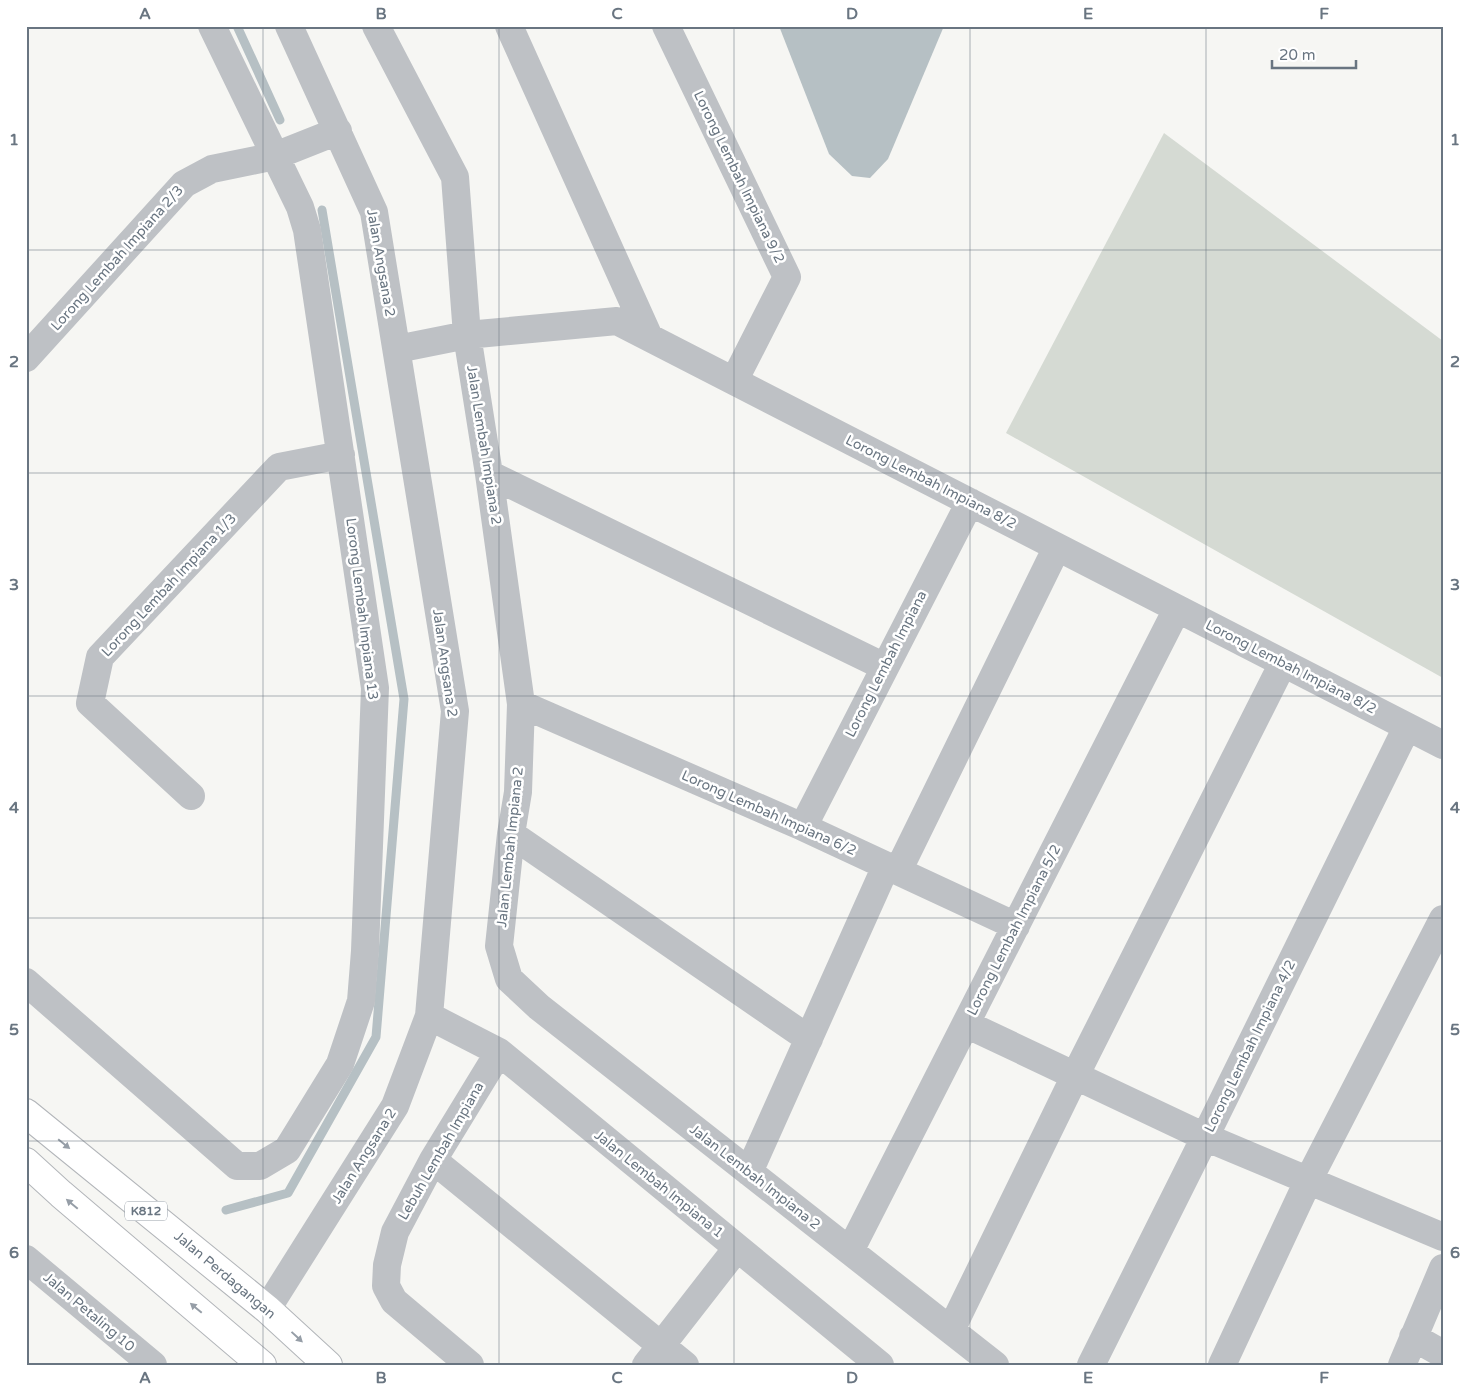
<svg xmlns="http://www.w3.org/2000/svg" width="1469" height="1391" viewBox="0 0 1469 1391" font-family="'Varela Round',sans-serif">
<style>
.green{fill:#d5dad3}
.water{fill:#b6c0c4}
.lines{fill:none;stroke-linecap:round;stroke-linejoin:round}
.stream{stroke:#b6c0c4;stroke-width:9}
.major-casing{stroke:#b2b5b9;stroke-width:30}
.minor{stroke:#bec1c5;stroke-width:28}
.major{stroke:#fff;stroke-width:28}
.oneway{fill:#969ea7}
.grid{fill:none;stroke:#697581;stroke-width:1;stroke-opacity:0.55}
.labels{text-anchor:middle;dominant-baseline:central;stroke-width:5;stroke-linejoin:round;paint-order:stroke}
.shield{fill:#fff;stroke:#969ea7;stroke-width:1}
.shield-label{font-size:12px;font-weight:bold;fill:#697581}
.street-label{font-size:14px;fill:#697581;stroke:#fff}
.neatline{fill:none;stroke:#697581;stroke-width:2}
.grid-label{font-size:16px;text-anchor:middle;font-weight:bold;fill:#697581}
</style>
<rect width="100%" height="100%" fill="#f6f6f3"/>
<path class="green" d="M1164,133L1443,341V678L1006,433Z"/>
<path class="water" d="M779,26H944L888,159L870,178L852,176L829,154Z"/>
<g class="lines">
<path class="stream" d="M237,26L280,120
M226,1210L288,1193L376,1037L404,699L322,210"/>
<g class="major-casing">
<path id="major" d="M26,1113L267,1309L328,1365
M26,1162L61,1194L262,1365"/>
</g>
<path class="minor" d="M376,26L455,177L467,335L489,474L521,704L518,792L511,834L499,946L509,979L539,1007L995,1365
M509,26L649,337
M666,26L787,277L734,381
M397,349L467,335L617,321L1443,745
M26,358L184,184L212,169L275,156L338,131
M489,474L885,667
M521,704L803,827L1016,926
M191,796L90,703L100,657L279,467L341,455
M803,827L970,502
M511,834L809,1039
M898,871L1057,547
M26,982L237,1166H260L287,1150L340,1064L361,1001L365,951L375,688L307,230L300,207L212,26
M429,1016L499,1052L880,1365
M966,1024L1205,1137L1443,1237
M433,1160L685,1365
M749,1172L886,866
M850,1251L1177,609
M26,1259L153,1365
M267,1309L395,1106L429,1016L455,711L374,212L289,26
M951,1330L1075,1076L1283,663
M1413,1337L1443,1354
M470,1365L394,1301L386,1286L387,1265L395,1232L433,1160L499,1052
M646,1365L737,1248
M1091,1365L1205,1137L1407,727
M1222,1365L1308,1181L1443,919
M1402,1365L1443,1268"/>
<use href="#major" class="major"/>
</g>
<defs><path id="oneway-solid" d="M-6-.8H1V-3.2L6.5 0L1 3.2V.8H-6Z" transform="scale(1.25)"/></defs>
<g class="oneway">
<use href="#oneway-solid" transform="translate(64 1144) rotate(39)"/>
<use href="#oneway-solid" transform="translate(72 1204) rotate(-140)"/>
<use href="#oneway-solid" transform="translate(196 1308) rotate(-140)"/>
<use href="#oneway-solid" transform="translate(297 1337) rotate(43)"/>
</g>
<path class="grid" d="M263,26V1365M499,26V1365M734,26V1365M970,26V1365M1206,26V1365M26,250H1443M26,473H1443M26,696H1443M26,918H1443M26,1141H1443"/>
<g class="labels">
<rect class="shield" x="125" y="1201.5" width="42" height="19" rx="4"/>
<g class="shield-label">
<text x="146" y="1211">K812</text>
</g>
<g class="street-label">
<text transform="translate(739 177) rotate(64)">Lorong Lembah Impiana 9/2</text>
<text transform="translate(117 258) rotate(-48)">Lorong Lembah Impiana 2/3</text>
<text transform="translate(381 263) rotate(80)">Jalan Angsana 2</text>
<text transform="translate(484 445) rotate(81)">Jalan Lembah Impiana 2</text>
<text transform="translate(931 482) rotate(27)">Lorong Lembah Impiana 8/2</text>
<text transform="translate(169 585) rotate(-47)">Lorong Lembah Impiana 1/3</text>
<text transform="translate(362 609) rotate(83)">Lorong Lembah Impiana 13</text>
<text transform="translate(445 663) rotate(82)">Jalan Angsana 2</text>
<text transform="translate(886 664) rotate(-63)">Lorong Lembah Impiana</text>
<text transform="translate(1291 667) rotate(27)">Lorong Lembah Impiana 8/2</text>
<text transform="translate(769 813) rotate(24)">Lorong Lembah Impiana 6/2</text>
<text transform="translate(510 847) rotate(-84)">Jalan Lembah Impiana 2</text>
<text transform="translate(1014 930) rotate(-63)">Lorong Lembah Impiana 5/2</text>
<text transform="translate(1250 1046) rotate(-64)">Lorong Lembah Impiana 4/2</text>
<text transform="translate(441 1151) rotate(-60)">Lebuh Lembah Impiana</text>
<text transform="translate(364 1156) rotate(-58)">Jalan Angsana 2</text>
<text transform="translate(755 1177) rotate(38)">Jalan Lembah Impiana 2</text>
<text transform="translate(659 1184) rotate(39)">Jalan Lembah Impiana 1</text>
<text transform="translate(225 1275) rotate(40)">Jalan Perdagangan</text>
<text transform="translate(89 1312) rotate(40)">Jalan Petaling 10</text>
</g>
</g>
<rect width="1469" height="1391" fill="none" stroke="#ffffff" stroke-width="55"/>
<path d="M1272 60v8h84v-8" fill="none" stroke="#697581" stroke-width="2.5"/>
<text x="1279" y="60" font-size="15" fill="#697581" stroke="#ffffff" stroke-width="4" paint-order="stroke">20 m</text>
<rect x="28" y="28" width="1414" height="1336" class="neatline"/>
<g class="grid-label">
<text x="145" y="19">A</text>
<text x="381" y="19">B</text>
<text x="617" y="19">C</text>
<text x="852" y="19">D</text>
<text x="1088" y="19">E</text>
<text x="1324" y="19">F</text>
<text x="14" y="145">1</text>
<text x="1455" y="145">1</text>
<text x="14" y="367">2</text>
<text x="1455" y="367">2</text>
<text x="14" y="590">3</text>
<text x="1455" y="590">3</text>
<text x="14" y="813">4</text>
<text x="1455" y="813">4</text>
<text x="14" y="1035">5</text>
<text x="1455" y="1035">5</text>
<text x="14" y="1258">6</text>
<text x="1455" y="1258">6</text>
<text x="145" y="1383">A</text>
<text x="381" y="1383">B</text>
<text x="617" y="1383">C</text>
<text x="852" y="1383">D</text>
<text x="1088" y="1383">E</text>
<text x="1324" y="1383">F</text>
</g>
</svg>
